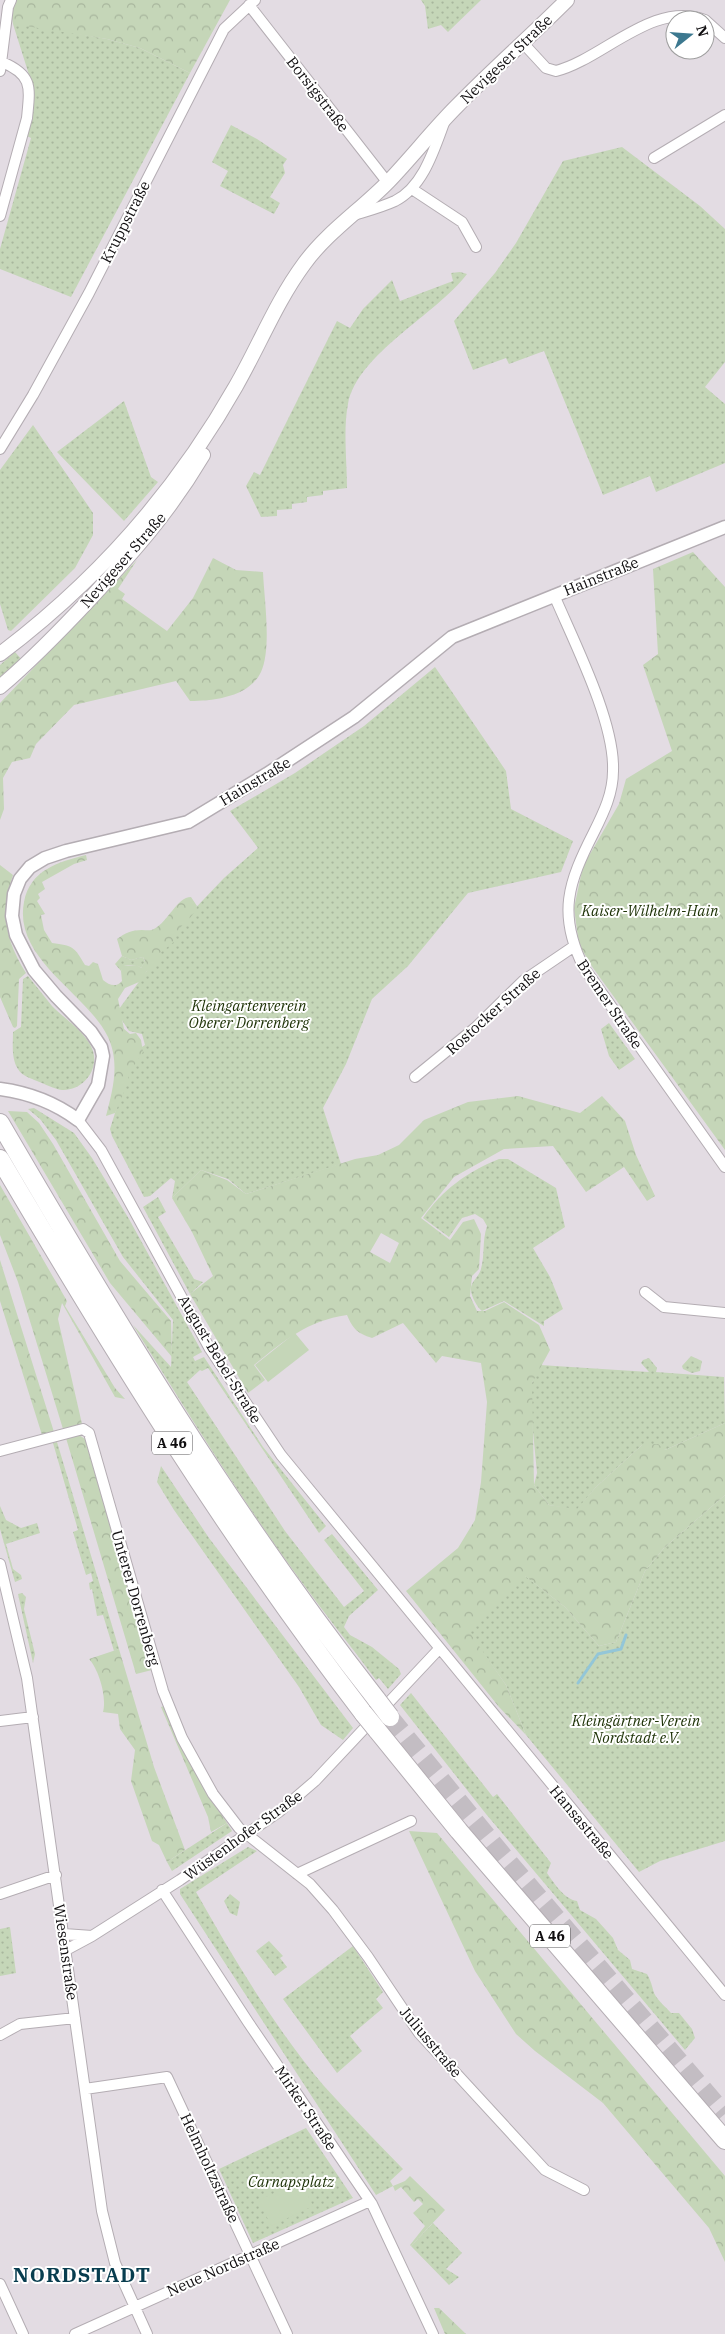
<svg xmlns="http://www.w3.org/2000/svg" width="725" height="2334" viewBox="0 0 725 2334" font-family="'IBM Plex Serif',serif">
<style>
.green{fill:url(#green-dots)}
.forest{fill:url(#forest-crowns);fill-rule:evenodd}
.pitch{fill:#c5d6b8}
.lines{fill:none;stroke-linecap:round;stroke-linejoin:round}
.stream{stroke:#93c6d8;stroke-width:3}
.motorway-tunnel{stroke:#c3bdc3;stroke-width:18;stroke-dasharray:18 9;stroke-linecap:butt}
.minor-casing{stroke:#b4adb3;stroke-width:12}
.tertiary-casing{stroke:#b4adb3;stroke-width:15}
.secondary-casing{stroke:#b4adb3;stroke-width:16}
.motorway-casing{stroke:#b4adb3;stroke-width:20}
.minor{stroke:#fff;stroke-width:10}
.tertiary{stroke:#fff;stroke-width:12}
.secondary{stroke:#fff;stroke-width:14}
.motorway{stroke:#fff;stroke-width:18}
.motorway-bridge-casing{stroke:#b4adb3;stroke-width:20;stroke-linecap:butt}
.motorway-bridge{stroke:#fff;stroke-width:18}
.labels{text-anchor:middle;dominant-baseline:central;stroke-width:4;stroke-linejoin:round;paint-order:stroke}
.shield{fill:#fff;stroke:#585658;stroke-width:1}
.shield-label{font-size:14px;font-weight:bold;fill:#100e10}
.street-label{font-size:15px;fill:#100e10;stroke:#fff}
.park-label{font-size:15px;font-style:italic;fill:#1d3206;stroke:#fff}
.district-label{font-size:20px;font-weight:bold;letter-spacing:1px;fill:#083d4f;stroke:#fff}
</style>
<defs>
<pattern id="green-dots" width="8" height="8" patternUnits="userSpaceOnUse" patternTransform="scale(1.25)"><rect width="8" height="8" fill="#c5d6b8"/><path d="M2 2h.1M6 6h.1" fill="none" stroke="#a8b69d" stroke-width="1.8" stroke-linecap="round"/></pattern>
<pattern id="forest-crowns" width="20" height="18" patternUnits="userSpaceOnUse" patternTransform="scale(1.25)"><rect width="20" height="18" fill="#c5d6b8"/><path d="M2 6a3 3 0 1 1 6 0M12 15a3 3 0 1 1 6 0" fill="none" stroke="#a8b69d"/></pattern>
</defs>
<rect width="100%" height="100%" fill="#e3dce3"/>
<path class="green" d="M421,0H481L448,32L441,25L428,29L425,6Z
M18,23L107,39L140,48L190,73L71,297L0,269V249L31,138L27,136L30,78L13,24Z
M231,125L257,139L287,159L283,165L285,173L270,197L280,203L274,214L220,186L228,171L212,162Z
M622,147L700,206L725,229V362L705,387L725,404V463L656,492L650,476L603,495L544,351L509,364L506,358L473,370L454,321L495,273L516,243L563,161Z
M460,272L467,274C437,314 357,354 348,404C343,429 347,462 347,488L323,491V495L307,497V502L292,504V509L277,510V516L261,517L246,486L254,472L260,475L337,321L350,328L363,309L392,280L400,301L453,281L451,273Z
M124,401L151,477L158,482L124,521L57,452Z
M33,425L93,513V535L75,568L11,631L8,630L0,604V470Z
M15,652L23,661L0,680V665Z
M435,667L506,771L511,809L573,841L561,872L468,893L408,966L372,999L346,1064L323,1108L341,1164L246,1194L228,1179L201,1170L172,1198L175,1181L171,1178L150,1196L144,1197L112,1136L110,1129L134,1052L145,1045L142,1034L129,1031L118,1014L119,1009L184,920L224,878L258,848L230,811L295,773L364,726Z
M122,956L131,960L143,957L145,962L141,968C136,964 130,965 124,966L121,971L115,964Z
M28,976C36,986 44,996 52,1006C65,1019 87,1033 93,1051C99,1071 82,1091 62,1090C54,1089 45,1084 37,1081C30,1078 22,1076 18,1069C11,1058 13,1044 13,1032L21,1027L23,979Z
M609,1023L635,1059L619,1070L609,1056L601,1029Z
M34,1108L74,1133L92,1158L129,1219L202,1352L193,1357L195,1361L204,1357L263,1447L326,1526L319,1533L208,1368L202,1371L200,1370L187,1382L285,1531L344,1607L364,1591L324,1540L332,1534L378,1590L349,1616L344,1627L350,1635L372,1647L399,1669L401,1674L388,1689L379,1678L376,1680C351,1646 323,1612 298,1577C239,1496 186,1410 133,1325L171,1367L173,1320L123,1257L56,1140L40,1119L28,1109Z
M499,1159H508L556,1188L565,1227L533,1248L550,1277L563,1309L544,1321V1326L504,1301L482,1311C477,1307 471,1296 471,1290C470,1282 479,1277 481,1269C485,1255 482,1241 487,1226L483,1219L475,1214L462,1218L449,1237L423,1218C442,1190 467,1172 499,1159Z
M158,1197L166,1212L158,1217L194,1279L203,1282L190,1294L143,1207Z
M691,1356L702,1361L700,1371L692,1373L683,1369L682,1366Z
M649,1358L657,1368L656,1372L724,1377L725,1423L665,1450L642,1445L596,1487L577,1510L549,1505L534,1485L537,1473L532,1421V1383L540,1365L649,1372L641,1363L643,1360Z
M57,1442L119,1649L114,1651L103,1615L97,1616L92,1589L90,1590L89,1583L93,1581L91,1573L86,1575L73,1532L78,1530L53,1443Z
M161,1466L209,1538L353,1728L343,1740L321,1725L299,1687L174,1510L157,1482Z
M725,1495V1841L660,1861L639,1872L526,1735L506,1685L467,1630L524,1575L565,1607L599,1646L616,1642L645,1571L664,1548Z
M0,1506L6,1520L21,1528L37,1523L40,1533L6,1544L13,1569L21,1575L22,1579L15,1582L0,1529Z
M22,1593L26,1597L24,1609L35,1654L33,1663L18,1594Z
M411,1693L493,1797L497,1794L551,1863L547,1873C554,1883 564,1899 577,1901L580,1910L596,1919L605,1929L613,1938L618,1950L630,1960L632,1969L647,1974C651,1981 652,1986 654,1993C657,2000 666,2007 671,2013H679L692,2029L695,2038L685,2050L486,1814L400,1705Z
M227,1823L232,1831L172,1871L167,1862Z
M248,1847L257,1851L196,1892C234,1959 274,2027 324,2086C349,2114 376,2141 403,2169L390,2181L393,2186L376,2195L180,1894V1889Z
M230,1894L240,1902L237,1916L230,1913L224,1901Z
M10,1927L16,1973L0,1976V1929Z
M269,1941L283,1956L280,1958L287,1967L275,1976L256,1951Z
M353,1946L383,1992L376,1999L383,2008L350,2036L362,2051L337,2073L283,1999Z
M306,2128L353,2198L253,2243L219,2169Z
M433,2223L462,2253L446,2269L459,2277L449,2285L411,2246Z"/>
<path class="forest" d="M14,0H230L190,73L140,48L107,39L13,24L11,13Z
M693,552L725,587V1150L593,968L579,945L574,908L583,866L619,804L626,779L672,751L643,665L658,654L653,569Z
M213,558L236,570L263,572C264,598 272,648 261,672C249,697 214,701 190,701L176,681L74,705L36,744L30,758L12,762L3,778L4,809L0,820V703L137,560L118,589L125,594L122,599L167,631L193,598Z
M86,855L87,860L74,864L42,882L45,889L38,894L40,898L37,901L45,914L41,915L44,930L52,943C73,946 74,946 85,965L89,966L93,962L98,964L103,980C109,985 116,988 122,981L121,971L123,966L137,965L141,968L145,961L143,957L131,960L122,956L117,939C125,933 132,930 142,930C146,930 151,931 154,929C168,922 177,897 191,897L197,906C194,920 176,924 175,941L160,953L159,961L146,972L145,977L139,982L125,988L118,999L124,1029L130,1034L136,1033L141,1040L143,1052L129,1073L127,1085L115,1113L106,1116C113,1089 120,1063 108,1037C87,993 13,959 24,902C30,870 58,862 86,855Z
M0,865L13,875C0,913 5,939 26,973L19,979L17,1026L15,1028L13,1027L0,997Z
M518,1096L580,1113L602,1096L625,1121L636,1155L655,1196L647,1201L624,1167L586,1192L553,1146L504,1149L454,1177L421,1218L450,1240L463,1222L474,1219L481,1234L479,1269L472,1276L470,1296L477,1311H485L504,1302L539,1325L550,1350L532,1383L534,1485L549,1505L577,1509L596,1487L642,1445L658,1444L665,1450L725,1423V1495L664,1548L645,1571L616,1642L599,1646L565,1607L525,1576L468,1630L506,1685L526,1735L499,1707L406,1591L458,1548L475,1520L481,1482L487,1402L481,1363L442,1356L436,1363L403,1323L372,1338C357,1333 353,1329 347,1315C307,1321 285,1340 254,1365L265,1380L248,1393L190,1294L213,1276L192,1232L172,1198L201,1170L227,1180L246,1194L355,1159L378,1155L399,1145L424,1120L468,1102ZM381,1233L399,1243L390,1263L370,1252Z
M8,1111L27,1112L39,1123L53,1144L120,1261L171,1321L172,1357L110,1283Z
M0,1185L67,1301L65,1306L115,1388L125,1399L115,1397L62,1303L58,1319L82,1424L63,1429L18,1282L0,1235Z
M0,1260L54,1432L42,1435L0,1301Z
M79,1435L85,1439L152,1670L136,1674L66,1438Z
M119,1649L154,1767L185,1850L167,1862L159,1845L152,1841L131,1781L135,1750L120,1729L118,1714L103,1712C107,1697 99,1670 89,1659Z
M164,1706L204,1787L227,1823L211,1832L208,1817L161,1707Z
M409,1831L437,1833L725,2176V2262L709,2228L603,2103L535,2051L516,2034L475,1971Z
M410,2176L445,2210L411,2246L410,2245L425,2226L413,2213L423,2204L418,2199L414,2202L401,2187L395,2191L393,2186L405,2181Z
M434,2308H439L466,2334H445Z"/>
<path class="pitch" d="M295,1333L309,1350L268,1382L255,1365Z
M301,2181L313,2206L271,2226L259,2200Z"/>
<g class="lines">
<path class="stream" d="M578,1683L598,1654L621,1649L626,1635"/>
<path class="motorway-tunnel" d="M390,1717L503,1855L725,2114"/>
<g class="minor-casing">
<path id="minor" d="M249,5L388,183
M705,20L725,38
M522,42L546,68L556,71C603,59 653,0 705,20
M0,71L8,7L11,0
M654,158L725,115
M412,189L462,222L476,247
M354,215C367,211 382,207 395,201C423,187 434,150 444,123
M0,216L27,118C30,87 33,75 2,62
M0,449L33,395L89,293L224,29L255,0
M554,595C574,642 615,722 613,771C613,793 604,812 594,832C568,883 557,914 584,968L725,1167
M415,1077L475,1028L523,981L573,947
M78,1120L101,1150L210,1349L281,1455L725,1995
M645,1292L664,1307L725,1313
M0,1451L83,1429L89,1433L163,1691L182,1738L213,1794L239,1828L310,1884L333,1910L368,1957L419,2033L545,2170L584,2190
M0,1564L27,1678L102,2211L115,2263L147,2334
M0,1721L33,1717
M297,1874L411,1821
M162,1890L248,2022L372,2204L433,2334
M0,1894L56,1875
M64,1934L92,1936
M66,1950L92,1936L180,1880L280,1811L315,1781L439,1649
M0,2035L20,2024L75,2018
M85,2089L167,2077L287,2334
M0,2284L23,2334
M75,2334L370,2201"/>
</g>
<g class="tertiary-casing">
<path id="tertiary" d="M0,1089C30,1093 54,1102 78,1120L98,1085L103,1056L101,1047L91,1032L56,996L34,970L16,935L12,916L14,894L20,879L30,867L45,858L66,851L188,822L267,774L354,717L452,637L725,527"/>
</g>
<g class="secondary-casing">
<path id="secondary" d="M0,654C97,581 176,492 236,386C259,346 276,302 304,264C327,232 362,209 389,181C412,157 433,130 457,106C492,70 531,36 567,0
M0,687C32,660 61,630 90,599C134,551 170,511 203,455"/>
</g>
<g class="motorway-casing">
<path id="motorway" d="M0,1123C116,1322 234,1518 377,1700
M0,1159C113,1351 228,1537 364,1714
M377,1730L459,1831L725,2140"/>
</g>
<use href="#minor" class="minor"/>
<use href="#tertiary" class="tertiary"/>
<use href="#secondary" class="secondary"/>
<use href="#motorway" class="motorway"/>
<g class="motorway-bridge-casing">
<path id="motorway-bridge" d="M377,1700L390,1717
M364,1714L377,1730"/>
</g>
<use href="#motorway-bridge" class="motorway-bridge"/>
</g>
<g class="labels">
<g class="shield">
<rect x="152" y="1431.5" width="40" height="23" rx="4"/>
<rect x="530" y="1924.5" width="40" height="23" rx="4"/>
</g>
<g class="shield-label">
<text x="172" y="1443">A 46</text>
<text x="550" y="1936">A 46</text>
</g>
<g class="street-label">
<text transform="translate(506 59) rotate(-44)">Nevigeser Straße</text>
<text transform="translate(318 94) rotate(52)">Borsigstraße</text>
<text transform="translate(125 222) rotate(-63)">Kruppstraße</text>
<text transform="translate(123 560) rotate(-49)">Nevigeser Straße</text>
<text transform="translate(601 576) rotate(-22)">Hainstraße</text>
<text transform="translate(255 781) rotate(-31)">Hainstraße</text>
<text transform="translate(610 1004) rotate(56)">Bremer Straße</text>
<text transform="translate(493 1011) rotate(-42)">Rostocker Straße</text>
<text transform="translate(220 1359) rotate(59)">August-Bebel-Straße</text>
<text transform="translate(136 1598) rotate(74)">Unterer Dorrenberg</text>
<text transform="translate(582 1822) rotate(50)">Hansastraße</text>
<text transform="translate(243 1835) rotate(-36)">Wüstenhofer Straße</text>
<text transform="translate(66 1952) rotate(82)">Wiesenstraße</text>
<text transform="translate(431 2042) rotate(50)">Juliusstraße</text>
<text transform="translate(306 2108) rotate(56)">Mirker Straße</text>
<text transform="translate(210 2168) rotate(65)">Helmholtzstraße</text>
<text transform="translate(223 2267) rotate(-24)">Neue Nordstraße</text>
</g>
<g class="park-label">
<text x="650" y="910">Kaiser-Wilhelm-Hain</text>
<text x="249" y="1005">Kleingartenverein<tspan x="249" dy="17">Oberer Dorrenberg</tspan></text>
<text x="636" y="1720">Kleingärtner-Verein<tspan x="636" dy="17">Nordstadt e.V.</tspan></text>
<text x="291" y="2181">Carnapsplatz</text>
</g>
<g class="district-label">
<text x="82" y="2274">NORDSTADT</text>
</g>
</g>
<g transform="translate(690 35) rotate(73)"><circle r="24" fill="#ffffff" stroke="#9f9f9f"/>
<path d="M0-4L9 19L0 12L-9 19Z" fill="#3c788f"/>
<text y="-8" font-size="14" font-weight="bold" text-anchor="middle" fill="#100e10">N</text>
</g>
</svg>
